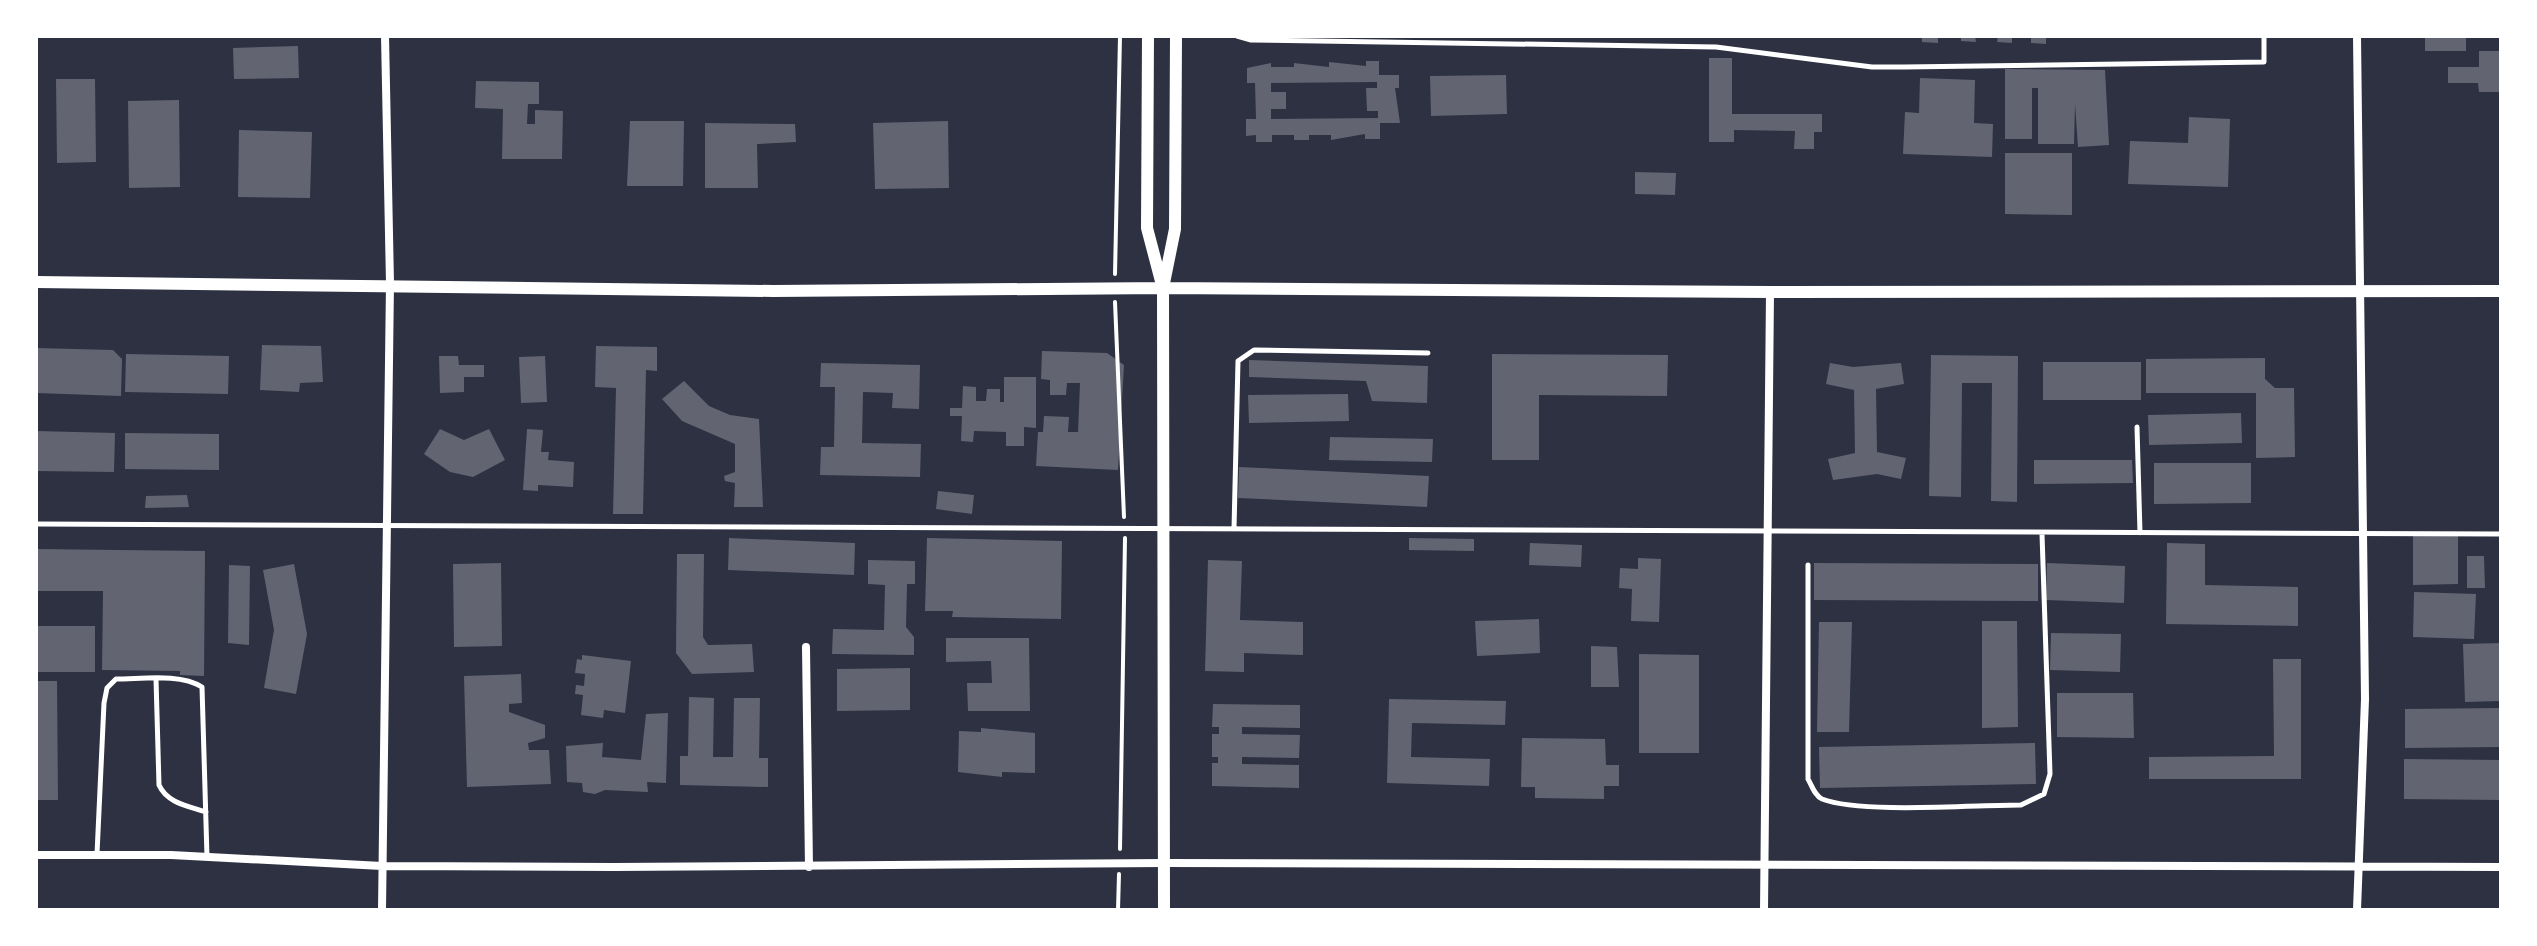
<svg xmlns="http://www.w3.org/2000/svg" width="2537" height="946" viewBox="0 0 2537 946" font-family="Arial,sans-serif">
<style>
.building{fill:#626471;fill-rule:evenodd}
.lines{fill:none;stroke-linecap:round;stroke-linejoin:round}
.path{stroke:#fff;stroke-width:4}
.service{stroke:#fff;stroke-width:5}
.minor{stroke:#fff;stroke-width:8}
.secondary{stroke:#fff;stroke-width:12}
</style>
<rect width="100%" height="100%" fill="#2d3142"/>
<path class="building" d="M1922,36H1938V43L1922,42Z
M1961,36H1975L1976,42L1961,41Z
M1998,36H2012V43L1997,42Z
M2031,36H2046V44L2031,43Z
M2425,36H2466V51H2425Z
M298,46L299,78L234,79L233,48Z
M2479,51H2501V92H2479L2478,83H2448V67H2479Z
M1709,58H1732V114H1822V132H1814V149H1794L1795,131L1734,130V142H1709Z
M1366,61H1379V75H1399V88H1395L1400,123H1380V139H1365V134L1331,140V135H1309V140H1294V135H1272V142H1256V135L1246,136V119H1256L1255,83H1247V68L1271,63V67H1294V63L1329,67V62L1366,66ZM1377,82V88H1366L1367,111H1378V118L1271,119V109H1286V92H1271V83Z
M2005,69L2105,70L2109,145L2078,147L2075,104L2074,144H2038V88H2032V139H2005Z
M1506,75L1507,114L1431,116L1430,76Z
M1920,78L1975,80L1974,123L1993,124L1992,157L1903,154L1905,112L1919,113Z
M56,79H95L96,162L57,163Z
M476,81L539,82V104H528L527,124H535V110L563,111L562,159H502L503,109L475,108Z
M179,100L180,187L129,188L128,101Z
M2189,117L2230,119L2228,187L2128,184L2130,141L2188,143Z
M630,121H684L683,186H627Z
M948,121L949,188L875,189L873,123Z
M705,123L795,124L796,142L757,144L758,188H705Z
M239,130L312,132L310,198L238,197Z
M2005,153H2072V215L2005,214Z
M1635,172L1676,173L1675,195L1635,194Z
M262,345L321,346L323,382L300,383L299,392L260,390Z
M596,346L657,347V371L646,370L643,514H613L616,388L595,387Z
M36,348L113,350L122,359L121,396L36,393Z
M1042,351L1107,353L1124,365L1118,470L1036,466L1038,432H1043L1044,416L1069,417L1068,432H1078L1080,383H1067L1066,395H1050V380L1041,379Z
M126,354L229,356L228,394L125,392Z
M1492,354L1668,355L1667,396L1539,395V460H1492Z
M1931,355L2018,356L2017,502L1991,501L1992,383H1962L1961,497L1929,496Z
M439,356H458L459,365H484V377H464V392L440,393Z
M545,356L547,402L521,403L519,357Z
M2265,358V379L2275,388H2294L2295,457L2256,458V393H2146V359Z
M1249,360L1428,366L1427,403L1372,401L1366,381L1249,377Z
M2043,362H2141V400H2043Z
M821,363L920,365L919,409L892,408L893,393L863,392L862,443L921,444L920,477L820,475L821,447H834L835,387H820Z
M1830,363L1853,367L1901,363L1904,384L1876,389L1877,452L1906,458L1901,479L1877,474L1833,480L1828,459L1855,453L1854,390L1826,384Z
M1004,377H1036V428L1024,427V446H1006V432L974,431L973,442L961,441L962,416H950V408H962L963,386L976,387V401H986L987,389H1000V402H1004Z
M684,381L709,406L730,415L759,419L763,507H734L735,483L725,481L724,476L735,472V444L682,421L662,399Z
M1348,394L1349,421L1249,423L1248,395Z
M2241,413L2242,443L2149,445L2148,415Z
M440,429L464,440L489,429L505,460L473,477L450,472L424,454Z
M527,429L543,430L541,452H549L548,460L574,462L573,487L538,485V491L523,490Z
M36,431L115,433L114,472L36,471Z
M125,433L219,434V470L125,469Z
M1330,437L1433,439L1432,462L1329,460Z
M2034,460H2132L2133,483L2034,484Z
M2154,463H2251V503L2154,504Z
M1239,467L1429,476L1427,507L1238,498Z
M938,491L974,495L972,514L936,509Z
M187,495L189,507L145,508L146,496Z
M2413,535H2458V584L2413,585Z
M729,538L855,543L854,575L728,570Z
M927,538L1062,541L1061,619L952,617L953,611H925Z
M1409,538L1474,539V551L1409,550Z
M1530,543L1582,545L1581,567L1529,565Z
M2167,543L2205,544V585L2298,587V626L2166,624Z
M36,549L205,551L204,676L180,675V671L102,670L103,591H36Z
M677,554H704L703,637L708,645L752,644L754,672L692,674L676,653Z
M2467,556H2484L2485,588H2467Z
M1638,558L1661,559L1659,622L1631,621L1632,589L1619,588L1620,568L1638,569Z
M868,560L915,561V584H907L906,627L914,637V655L832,654L833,629L884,630L885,585L868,584Z
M1208,560L1242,561L1240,620L1303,622V655L1244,653V672L1205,671Z
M501,563L502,646L454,647L453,564Z
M1814,563L2038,564V601L1814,600Z
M2047,563L2125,566L2124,603L2046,600Z
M294,564L307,634L296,694L264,688L274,630L263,570Z
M229,565L250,566L249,645L228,643Z
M2414,592L2476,594L2474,639L2413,637Z
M1539,619L1540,653L1477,656L1475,621Z
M1982,621H2017L2018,727L1982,728Z
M1819,622H1852L1849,732H1817Z
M36,626H95V672H36Z
M2051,633L2121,634L2120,672L2050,670Z
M946,638H1029L1030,711H968L967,683H992L991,661L946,662Z
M2501,643V701L2465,702L2463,644Z
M1591,646L1617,647L1619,687H1591Z
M1639,654L1699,655V753H1639Z
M582,655L631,661L625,713L604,710L603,718L581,715L583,695L575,694L576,685L584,686L585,674L575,673L577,659L582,660Z
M2273,659H2301V779H2149V757L2274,756Z
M910,668V710L837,711V669Z
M521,674L522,703L509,704V712L545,725V738L528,743L529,750H549L551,784L467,787L464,676Z
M36,681H57L58,800H36Z
M2057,693H2133L2134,738L2057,737Z
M689,697L714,698L713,757H733L734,698H760L759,758H768V787L680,785V756H688Z
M1389,699L1506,701L1505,725L1412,723L1411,757L1490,759L1489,786L1387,783Z
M1213,704L1300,705V728L1242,727V734L1300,735L1299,758L1242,757V764L1299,765V788L1212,786V763H1218V757H1212V734H1219V727H1212Z
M2501,708V747L2405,748V709Z
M668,713L666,783L647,782L648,792L605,790L595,794L583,792L582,783L567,782L566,746L603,743L602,757L641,760L646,714Z
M981,728L1035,733V773L1002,772V777L958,772L959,731L981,732Z
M1522,738L1605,739L1606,765H1619V786H1604V799L1535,798V787H1521Z
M2035,743L2036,784L1820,788L1819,747Z
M2404,759L2501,760V800L2404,799Z"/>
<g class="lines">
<path class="path" d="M1115,274L1120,36
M1115,302L1124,517
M1120,849L1125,538
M1118,910L1119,874"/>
<path class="service" d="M1237,36L1251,40L1716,47L1872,67H1904L2264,62V36
M2137,427L2140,533
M36,524L2501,534
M1234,529L1238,361L1254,350L1428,353
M1808,565V779C1812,786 1815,796 1822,799C1861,814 1974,805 2021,805L2044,794L2050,774L2042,534
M156,679L159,785C167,803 188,806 206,812
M97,854L104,703L107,688L116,679C142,679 180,673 202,687L207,857"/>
<path class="minor" d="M2357,36L2365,699L2357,910
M806,647L809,867
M36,855H171L382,866L614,867L1165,863L2501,867
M382,910L390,283L385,36
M1764,910L1770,292"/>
<path class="secondary" d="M1148,36L1147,228L1162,285
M36,282L773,291L1163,288L1770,292L2501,291
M1164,910L1163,288L1175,229L1176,36"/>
</g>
<rect width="2537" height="946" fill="none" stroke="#ffffff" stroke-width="76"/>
</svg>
